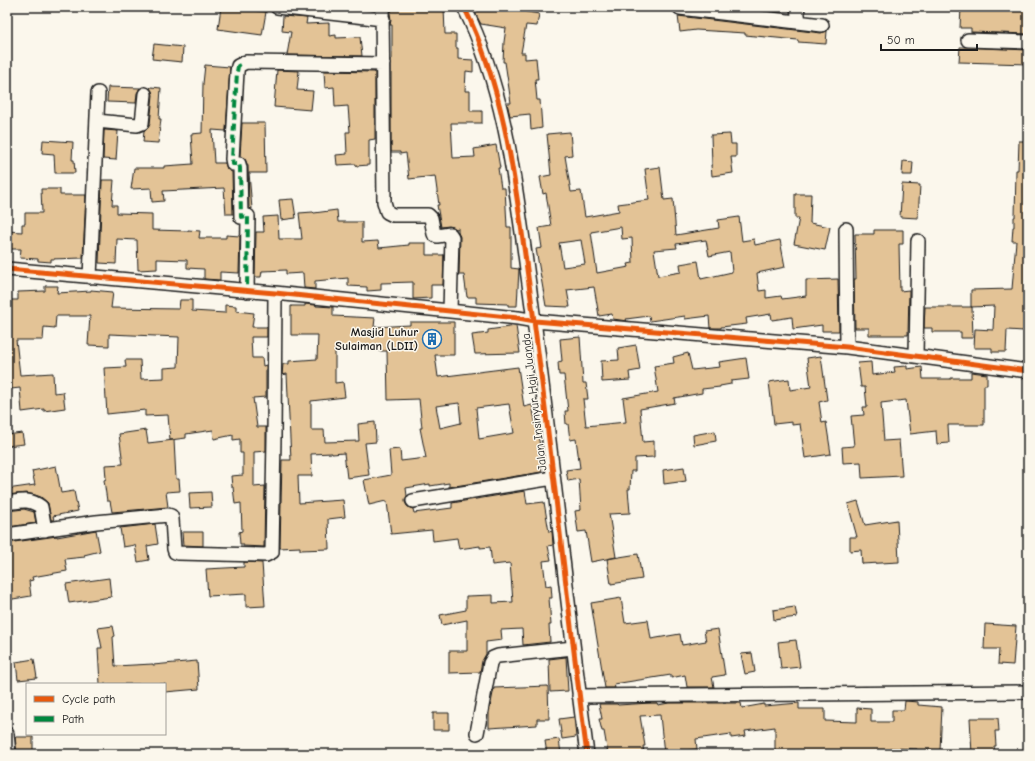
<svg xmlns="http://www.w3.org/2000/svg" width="1035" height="761" viewBox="0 0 1035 761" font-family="'Comic Neue',sans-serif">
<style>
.building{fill:#e3c396;stroke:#1c1c1c;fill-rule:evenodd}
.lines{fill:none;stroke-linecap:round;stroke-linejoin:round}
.minor-casing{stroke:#1c1c1c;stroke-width:16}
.minor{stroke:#fbf7ec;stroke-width:13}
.quiet{stroke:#00873e;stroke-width:4;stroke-dasharray:8 4;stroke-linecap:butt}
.cycleway-casing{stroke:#fbf7ec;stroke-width:8}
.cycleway{stroke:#e8590c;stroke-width:5}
.labels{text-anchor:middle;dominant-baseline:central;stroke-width:3;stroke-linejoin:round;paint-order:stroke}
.poi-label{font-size:12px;font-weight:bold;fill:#1c1c1c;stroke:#fbf7ec;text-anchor:end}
.street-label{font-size:12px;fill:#1c1c1c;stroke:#fbf7ec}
</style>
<rect width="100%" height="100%" fill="#fbf7ec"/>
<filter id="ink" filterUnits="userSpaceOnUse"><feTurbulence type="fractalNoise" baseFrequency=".025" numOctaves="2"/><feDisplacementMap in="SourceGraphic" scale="8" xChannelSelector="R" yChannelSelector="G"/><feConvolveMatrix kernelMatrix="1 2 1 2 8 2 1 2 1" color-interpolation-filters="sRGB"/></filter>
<g filter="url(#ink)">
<path class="building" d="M221,7H229L266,12L262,35L218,29Z
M410,7H444L445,34H456V48H458V59L473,60V72L466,71L465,91H470V111H482V123H451L453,158L475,157L474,149L496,145L500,168H498L501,188H505L507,227H511V268L519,269L517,306H508V304L476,303V297H467L464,275H459L460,237L458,231V228L456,229L453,227L449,226L441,227L437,205H439L435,176L409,179L406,153L400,154V152H391V59H392V25H390L391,20L390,13L393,8H410Z
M478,7H516V10L539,14L537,26L526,25L521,53H525V59L536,58L538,79H535L537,100H540L542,128L531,130L530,114L510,116L507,103H511L508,82L505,62H503L504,42L506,28L481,24L476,15Z
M961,7H1028V34L971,32V28H960Z
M283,16L307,18L306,24L329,23V36L336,35V38L360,37L362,56L287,55L291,32L282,31Z
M678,16L821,33L827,31L826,44L798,42V40L745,35V33L696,30L680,32Z
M154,44L183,47L182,62L152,59Z
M960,47L1028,50V64L959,62Z
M205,65L230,67L226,131L212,130L214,163H225L227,169L232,172L233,214H226L224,188L163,191L164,201L152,202L151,188L131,189L134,168H164V166L193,164L191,134L202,133L203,84Z
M277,70L299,71L297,90L313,91L311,110L274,107Z
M324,71L375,72V139L369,140V165L356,166V164L337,165L336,155L347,154L346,132H350L348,106L335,107L334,87L325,88Z
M108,87L140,88L137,93L136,103L107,102Z
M151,87L161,88L159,119H161L158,143L143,142L144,131L148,128L150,124L153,95L152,91L150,88Z
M242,123H265L266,173H249L252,209L249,208L248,166L245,159L240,156Z
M104,130L118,131L116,160L103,159Z
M570,132L572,155L565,156L571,192L581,191L585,217L619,211L618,204L649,200L645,169L660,167L664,200L673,199L676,235L719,228L718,220L739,217L742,241L754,239L755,245L780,240L785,267L757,273L759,291L766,290V298L781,296L782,299L806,296V280L838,279L839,331H822V325L793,329L792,317L772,320L771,314L746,318L747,324L721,327V328H710L709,316L685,319V316L650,321L649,316L626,319L627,321L613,319L612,314L599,316L594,287L567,290L570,307L546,306L536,249L542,248L539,228L551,226L546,193L543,194L540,177L551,175L547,134ZM621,227L622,239L632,238L633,263L628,264L629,267L597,273L591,232ZM581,240L585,264L563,267L559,243ZM706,240L709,256L730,252L732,272L701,279L698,261L680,264L681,272L658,276L654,250L677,248L676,244Z
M730,134L731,144H736V157H731L733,173L712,176L711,165H712L711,135Z
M43,140L73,142L72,160H74L75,173H55L54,154L42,153Z
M1019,141H1028V274L1024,331L1007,330L1006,352H992V348H974L975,329L993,330L994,306L971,307V290L1012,289L1016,241H1012L1013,227H1014V217H1015L1016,170H1018Z
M903,161L913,162L912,175H902Z
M102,180H114L112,205H117V213L152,214V230L188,231V230L200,231L199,238H226V235L240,236L239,273L220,272V280L204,279V269L187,268V260L157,259V269L138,270L137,240L117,239L116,264L99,263Z
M902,184L920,185L918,218L900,217Z
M41,189H60V195H86L83,258L51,259V262L38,261V259L20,258L21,249H7V231L22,232V224H25V213H42Z
M795,194H811L810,223L830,227L825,250L794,244L799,218H795Z
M293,199L296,218L281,220L279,200Z
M337,210L338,222H362V242L378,241L379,248L409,245V243H426V255H444L443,285H431V298L413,299V282L381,283V290L367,291V287L348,286V278L315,281V289L304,288L303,273L286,274V270L262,271L261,277H255L256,232H264L263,217L278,216L279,239H302L299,213L313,212L314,213Z
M874,230H903V244H899L900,291L909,290L908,335H869V328H855L854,279H856L855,234H874Z
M45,286H58L57,293L91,291V290L113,292L111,308L179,309L180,300H192V311L225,313V305L236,306V311L254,313L252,327H267V337H251L252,358H262L263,366L266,365V397L253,398L257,427H266V451L254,452V487L265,486L264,547L243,546V544H240L239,532L242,531L241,503L235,504L233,487H232L231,476L243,475V453H240V439L233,440V435L214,439L213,430L186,434V438L170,440L168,415L145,416V410L107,414L104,368L126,367L125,360H140L141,379L164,378V368L178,367L179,337L109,334V346L88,345L90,316H56L55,328L44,327L43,340H16L20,375L53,373L54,393L63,392L65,408L44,411V409L22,412L20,388L11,389L9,374H7V300H18V292L45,291Z
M305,304L316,305V306L333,307V316L375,318L374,327L410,325V322H454V355H435L438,377L518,367L524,407L532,405L541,451H539L542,472L449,487V483L430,486V484L406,488L407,496L405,499V502L407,506L410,508L413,509L414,513L452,508V503L525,491L527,504L544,502L549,532L552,531L553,545L548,546L551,560L543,561L546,586L551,585L552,598H549L551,625H549L550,642L523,645L522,629L501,630L502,640L486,642V654L482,661L480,672L449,673V651H467V620L442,625L440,615L466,610V596H468L493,595V603L513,602L510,563L492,565L490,547L480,548V546L459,549L457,538L433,541L432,530L391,534L387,502L386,503V501L369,505L364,480L391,475L389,450L400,449L401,461L426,458L420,428H422L419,399L388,400L387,351H378V350L335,348V383L343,382L345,397L311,401V430H324L325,442L359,441L358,424L375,422L376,442L365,443L369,475L347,478L344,453L332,454V453L311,454L312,476H298L299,503L343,500L345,517L328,519L329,549L300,550V547L280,548L282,460H291L287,374L282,375L283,364H289V361L317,359L318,335H291V306H305ZM459,403L461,423L440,428L436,406ZM509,404L514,433L479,439L476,408Z
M925,307H972L973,338H961V332H932V328H924Z
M516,326L520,353L475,354L472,335L488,333V330Z
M580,337L583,383H586L588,399H583L586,426L626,422L623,398L658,392L654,366L674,363L673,357L688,353L692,370L720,367L719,362L746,358L749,379L731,381V384L720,386V387L702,389V393L674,398L675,403L640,409L643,442L654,441V457L635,458V471H631L630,489H628L630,513L609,514L616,557L591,562L586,531L578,532L575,511L581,510L579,479L568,481L566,470L580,468L576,439L570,440L568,424H566L565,411H568L564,375H559L558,362L562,361L560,339Z
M636,345L640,370L629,372L630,380L602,382L601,361L619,360L618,348Z
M821,356L827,400L819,402L822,423L826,422L831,454L805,458L800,424L792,425V422L774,424L769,382L789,379L790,390L811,387L807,358Z
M871,362L872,375L895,372L894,367L907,366V369L922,367L923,379H951V378H971V372L987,374V385H984V425H948L949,443L937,444L936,431L910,434L906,400L881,403L884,441L899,440L902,476L862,478L861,462L843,463L842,447L854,446L851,416L864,415L863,407H867L865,387H861L858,363Z
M146,430L148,443L174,440L176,479H179L180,491L166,492L168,507L112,512L110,501H107L104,480L106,479L105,465L123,464L119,434Z
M715,431L716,441L694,445L693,435Z
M22,433L24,444L7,446V435Z
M56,466L61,493L74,491L78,511L53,516L54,520H51L48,503L41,497L35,495L26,493L7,495V489L35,485L32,471Z
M684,467L686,481L664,484L663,470Z
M211,492L212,507L190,508L189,493Z
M858,501L865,525L897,520L899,562L862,564L861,550L850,551V537H857L848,504Z
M24,509L34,512L36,523L8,527L7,511Z
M155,524L158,544L147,546L149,560L138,562L135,545L123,547L120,528Z
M96,530L100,551L84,555L85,557L65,559L67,571L32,577L33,580L29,581L31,596L7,600V543L57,536V537Z
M182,532H203V546L183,545Z
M638,554L642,579L611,584L607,559Z
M244,562L262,563L265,606L246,607V594L208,596L206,569L244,567Z
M109,578L111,597L69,603L66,584Z
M621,598L625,623L648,620L651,639L680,634L682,645L706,641L704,631L718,629L725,675L712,677L714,687H687L685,675L671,678V675L614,684L615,688H605L591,603Z
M795,607L797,617L774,620L773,610Z
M985,624L1016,626L1013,665L998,664L999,649H984Z
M113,626L115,636L113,637L115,666L153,664V665L197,661L199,689L165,692V684H100L98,648H102L98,628Z
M796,640L800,667L781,669L778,642Z
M752,653L755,672L745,674L741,654Z
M566,657L568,691L550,692L549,659Z
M34,659L37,678L18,680L16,662Z
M548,686L549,719H537V725L489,728V713L494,688Z
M905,701L918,702V705L942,707L940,751L927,750V754H917V749L891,748V754H775V727L745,731L746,736L731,738V734L696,739L697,749L685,751L686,754H664L660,715L640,716L645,746H643L644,754H608L604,731H602L599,719H602L599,704H617L618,705L650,703H657L658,705L669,703H741L742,708L764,704V706L799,703V709H825V721L857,722V708L871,709V722H892V710H904Z
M433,713H449V730H433Z
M574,717L576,737L562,739L559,719Z
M970,718H998L999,731H995L996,746H994L995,754H972Z
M15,737H33V754H17Z
M559,739L561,754H547L545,741Z"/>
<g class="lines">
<g class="minor-casing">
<path id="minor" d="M277,7L383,19
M385,7L382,8L384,202L387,212L393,215H428L431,218L434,234L437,236L450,234L452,237L450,311
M464,7C507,93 516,191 529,284C551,441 566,598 587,754
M797,7L799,22
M680,8L822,25
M968,40L1028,42
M97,121L137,125L142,123L145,94
M846,229L847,347
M7,269L275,293L518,318L535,321L847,347L1028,371
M90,277L98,93
M247,291L248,216L241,217L240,168L239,164H233L232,159L237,72L238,66L246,62L383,64
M916,356L918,241
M413,501L553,478
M7,503C21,501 29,498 41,507L45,530
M7,535L96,522L168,515L171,516L172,519L174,549L175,552L178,553L266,555L272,552L274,437L275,293
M579,696L1028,692
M477,733L490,663L493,658L498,656L573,648
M7,734L9,754"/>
</g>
<use href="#minor" class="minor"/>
<path class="quiet" d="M240,65L238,66L237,72L232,159L233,164H239L240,168L241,217L248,216L247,291"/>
<g class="cycleway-casing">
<path id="cycleway" d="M464,7C507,93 516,191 529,284C551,441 566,598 587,754
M7,269L275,293L518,318L535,321L847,347L1028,371"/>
</g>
<use href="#cycleway" class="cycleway"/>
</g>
</g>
<defs>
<g id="building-ring" transform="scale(1)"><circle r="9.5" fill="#fbf7ec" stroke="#1f6fb2" stroke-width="1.5"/><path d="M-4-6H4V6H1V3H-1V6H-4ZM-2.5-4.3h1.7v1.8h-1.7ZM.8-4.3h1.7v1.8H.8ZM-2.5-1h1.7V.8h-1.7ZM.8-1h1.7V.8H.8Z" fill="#1f6fb2"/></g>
</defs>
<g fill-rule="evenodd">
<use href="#building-ring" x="432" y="339"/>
</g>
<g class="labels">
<g class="poi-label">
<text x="418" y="332">Masjid Luhur<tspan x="418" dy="14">Sulaiman (LDII)</tspan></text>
</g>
<g class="street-label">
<text transform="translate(534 402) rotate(-97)">Jalan Insinyur Haji Juanda</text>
</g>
</g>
<rect width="1035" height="761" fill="none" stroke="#fbf7ec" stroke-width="24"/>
<rect x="12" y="12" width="1011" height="737" fill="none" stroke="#1c1c1c" stroke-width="1.5" filter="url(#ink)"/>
<rect x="26" y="683" width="140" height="52" fill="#fbf7ec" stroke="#a29f99"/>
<rect x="34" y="696" width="20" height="6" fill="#e8590c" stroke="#a29f99"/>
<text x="62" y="703" font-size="12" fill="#1c1c1c">Cycle path</text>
<rect x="34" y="716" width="20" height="6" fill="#00873e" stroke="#a29f99"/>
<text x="62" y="723" font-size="12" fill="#1c1c1c">Path</text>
<path d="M881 44v6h96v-6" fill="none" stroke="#1c1c1c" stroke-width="2"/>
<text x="887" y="44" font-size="12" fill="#1c1c1c" stroke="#fbf7ec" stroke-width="3" paint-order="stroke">50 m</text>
</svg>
